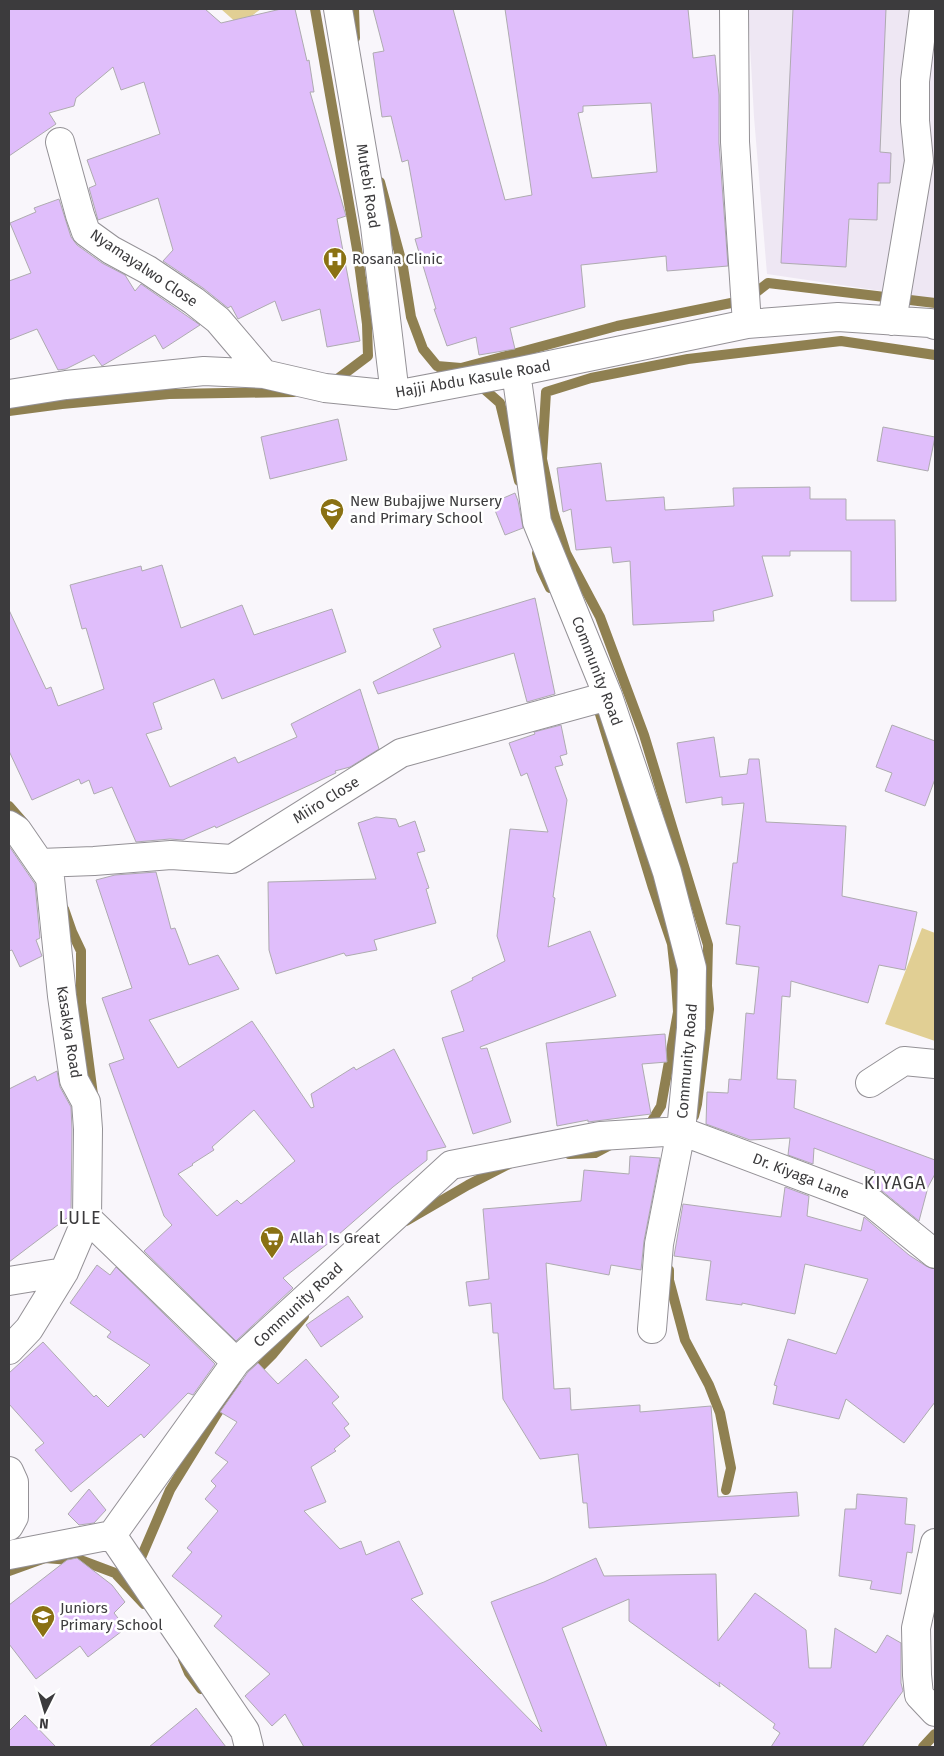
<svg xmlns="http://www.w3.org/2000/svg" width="944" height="1756" viewBox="0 0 944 1756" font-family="'Fira Sans',sans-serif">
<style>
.built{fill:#eee7f3}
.green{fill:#e1cf94}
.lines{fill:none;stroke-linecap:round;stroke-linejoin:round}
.stream{stroke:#8f8051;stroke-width:10}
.building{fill:#e0befb;stroke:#aeabb0;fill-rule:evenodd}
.minor-casing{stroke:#949196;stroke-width:30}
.minor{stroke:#fff;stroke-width:28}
.labels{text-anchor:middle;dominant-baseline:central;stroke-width:5;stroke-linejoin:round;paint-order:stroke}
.street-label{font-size:15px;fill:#3c3b3d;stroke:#fff}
.poi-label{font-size:15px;fill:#3c3b3d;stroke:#fff;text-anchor:start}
.quarter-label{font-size:18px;letter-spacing:1px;fill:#3c3b3d;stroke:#fff}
</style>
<rect width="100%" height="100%" fill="#f9f6fb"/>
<path class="built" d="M748,9H935V299L767,274L754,117Z"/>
<path class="green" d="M221,9H261L239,25Z
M922,928L935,933V1041L885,1024Z"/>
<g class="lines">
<path class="stream" d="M315,9L358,255L367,324L368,356L332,383
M354,9L355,38
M380,182L403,267L411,317L423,349L437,366L461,368L617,326L746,300L768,283L935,303
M437,366L457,378
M476,385L483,388L500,403L519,481
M9,411L62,404L169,394L294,392
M537,553L541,569L550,588
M596,701L653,888L672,944L676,981L678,1012L661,1106L650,1124L645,1127
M9,806L23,822
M64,909L72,932L81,951V1003L93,1095
M694,1116L697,1104L709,1009L707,986L708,945L644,735L600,617L566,553L553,511L542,459L546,392L591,378L688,359L841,341L935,355
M569,1154L595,1153L612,1144
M406,1221L468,1185L509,1164
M669,1270V1280L685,1340L709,1385L720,1413L731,1468L726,1490
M253,1374L272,1355L304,1316
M139,1566L140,1560L170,1490L223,1404L241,1386
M9,1571L45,1558L83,1561L115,1573L144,1604
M183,1659L189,1673L201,1689
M923,1747L935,1734"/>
</g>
<path class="building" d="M9,9H205L221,23L281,9H295L307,61L309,60L314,92H310L346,216L337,219L360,341L327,347L320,309L282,321L275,301L238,319L231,306L228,308L203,288L163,261L173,250L158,198L98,220L89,188L96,185L87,160L160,134L144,82L121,90L113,67L76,98L74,106L49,113L56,124L9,156Z
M373,9H453L505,200L532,195L505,9H688L693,58L715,55L719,95V143L728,266L667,271L666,256L581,265L585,307L510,328L515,349L479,355L476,337L447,346L434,309H436L415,239L422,237L408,160L402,162L391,116L382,117L373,53L384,51ZM651,103L657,172L592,178L578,113L583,112V106Z
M793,9H886L880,152L891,153L890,183H878L877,220L849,219L846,267L781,263Z
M59,199L71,237L77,245L102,263L125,275L135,291L141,284L200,325L163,349L155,335L102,366L94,355L66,369L58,370L37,329L9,340V281L31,273L10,223L36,212L34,208Z
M338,419L347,460L270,479L261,437Z
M883,427L935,437L928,471L877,461Z
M601,463L606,501L664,497L665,510L734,506L733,488L810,487V499H846V520H895L896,601H851V551H790V556H762L773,596L713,611L714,621L633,625L630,561L613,563L611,547L576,550L571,509L563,512L557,468Z
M515,493L518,501L523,528L505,535L492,503Z
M162,565L181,628L242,605L254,635L332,609L346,652L222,699L214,679L153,703L162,729L146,734L170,787L235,757L238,763L297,737L291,724L360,689L379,749L350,767L335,771L336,773L216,828L215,826L183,840L170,839L136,842L112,787L94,794L89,780L81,784L79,779L32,800L9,751V610L46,689L51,687L58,706L104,689L86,628L82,629L70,585L141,566L142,571Z
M535,598L555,694L527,702L514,653L378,694L373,682L441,647L433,629Z
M561,725L567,754L560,756L563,765L555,767L567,800L553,897L555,898L548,947L590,931L616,996L480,1047L481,1049L487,1048L511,1122L473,1134L442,1038L464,1031L451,991L473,980L472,978L505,961L497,936L510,829L548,832L527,773L521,776L509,743L535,734L534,732Z
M892,725L935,741V779L925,806L885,791L892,773L876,767Z
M714,737L720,777L747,774L749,759H759L766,822L846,826L842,896L917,912L905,970L879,965L868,1003L791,981L790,997L782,996L777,1079L796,1080L794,1108L935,1160V1174L928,1187L919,1221L882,1191L871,1186L875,1171L814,1148L813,1164L788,1155L790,1138L750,1140L706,1124L707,1092L728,1093L729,1079L741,1080L746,1013L754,1014L759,967L736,964L740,926L726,924L733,863H737L744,803L722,805V797L686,803L677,743Z
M376,817L396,819L399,827L415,821L425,851L417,853L429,888L426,889L436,923L374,940L377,950L346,956L344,953L276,974L269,950L268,882L376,879L358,823Z
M9,846L35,884L40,938L36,940L42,956L20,967L12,950L9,951Z
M156,872L171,929L175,928L189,965L218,955L239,989L149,1020L178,1068L252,1021L311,1108L314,1107L311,1094L354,1067L356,1070L394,1049L446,1147L427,1151V1160L393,1187L330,1242L283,1278L293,1288L236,1341L144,1251L172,1225L164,1216L109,1064L124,1059L102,998L132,988L96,880L115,875ZM254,1110L295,1161L241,1204L237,1200L217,1216L178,1174L193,1165L192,1164L214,1150L212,1147Z
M665,1034L667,1062L642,1064L651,1114L588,1122V1120L557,1126L546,1043Z
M57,1071L60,1087L71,1107L72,1129L71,1215L9,1262V1089L35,1076L37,1081Z
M630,1156L660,1158L644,1241L641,1270L611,1265L609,1275L546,1263L554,1389L570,1388L571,1410L640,1405V1412L711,1406L718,1497L797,1492L799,1516L589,1528L587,1503H583L578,1454L540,1459L503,1399L498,1333H493L491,1303L469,1306L466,1282L489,1279L483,1209L581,1201L584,1170L629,1174Z
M785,1187L809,1196L807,1216L861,1231L864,1217L909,1255L926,1266L935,1269V1402L904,1443L846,1399L839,1419L773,1404L777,1386L774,1385L788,1339L836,1354L868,1279L805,1264L795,1314L742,1303V1305L706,1300L711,1261L674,1256L683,1204L781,1217Z
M97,1265L110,1275L116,1267L215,1364L193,1395L188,1393L144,1438L141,1434L71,1492L35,1450L44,1443L9,1404V1373L43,1342L94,1397L96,1395L108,1407L150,1365L107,1337L111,1332L70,1303Z
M348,1296L363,1317L321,1347L306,1325Z
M306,1359L339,1397L332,1403L349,1424L344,1428L350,1436L334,1449L336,1451L311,1467L326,1502L304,1511L340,1549L361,1541L366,1555L399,1541L423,1594L411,1599L542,1732L491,1602L544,1582L596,1558L604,1576L716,1574L718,1641L755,1593L806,1630L809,1668H831L835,1628L876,1653L887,1635L901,1643V1683L903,1691L862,1747H771L780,1733L773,1728L775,1724L719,1682L720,1687L629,1621V1599L562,1628L607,1747H304L285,1714L272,1726L245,1696L270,1674L214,1626L222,1616L172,1576L192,1552L187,1548L218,1511L205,1499L216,1486L211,1481L228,1462L215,1453L237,1422L220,1412L248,1372L258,1363L278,1384Z
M89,1489L106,1510L94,1523L79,1525L68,1514Z
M857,1494L907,1498L905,1524L915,1525L912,1553L907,1552L901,1594L870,1589L872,1581L839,1576L845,1509H856Z
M77,1558L112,1585L125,1602L114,1613L126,1628L88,1657L80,1646L36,1679L9,1644V1605L67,1560Z
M196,1708L226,1747H149L194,1710Z
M25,1715L56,1747H9V1731Z"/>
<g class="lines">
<g class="minor-casing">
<path id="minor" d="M338,9L375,226L395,395
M734,9L735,142L747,324
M60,142L80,215L86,232L111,250L148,270L194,301L218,320L264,374
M892,321L919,161L915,121V81L924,9
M9,394L66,385L204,371L264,374L325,388L395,395L516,372L747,324L838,317L930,323L935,325
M9,825L17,830L50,878L62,996L74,1080L86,1102L88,1129L87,1218L64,1272L29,1329L9,1350
M40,863L94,861L171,855L232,859L401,753L608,696
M870,1083L904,1061L935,1064
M87,1218L236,1362
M9,1281L64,1272
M652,1329L659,1244L681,1131L872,1203L935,1254
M9,1471L14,1482V1517L9,1526
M112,1535L236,1362L451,1165L600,1136L681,1131L691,1028L692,968L667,872L608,696L537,522L516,372
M112,1535L245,1731L249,1747
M935,1543L916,1628L917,1675L919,1695L935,1712
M9,1555L112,1535"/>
</g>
<use href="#minor" class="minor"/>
</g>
<defs>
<g id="hospital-pin" transform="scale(1.25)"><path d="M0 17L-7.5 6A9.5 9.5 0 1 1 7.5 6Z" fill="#8a7113" stroke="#fff"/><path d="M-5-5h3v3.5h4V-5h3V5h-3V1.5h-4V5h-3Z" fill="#fff"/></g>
<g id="school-pin" transform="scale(1.25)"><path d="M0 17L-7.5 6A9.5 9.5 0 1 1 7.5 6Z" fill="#8a7113" stroke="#fff"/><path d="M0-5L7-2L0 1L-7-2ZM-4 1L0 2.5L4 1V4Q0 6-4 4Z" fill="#fff"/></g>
<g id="supermarket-pin" transform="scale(1.25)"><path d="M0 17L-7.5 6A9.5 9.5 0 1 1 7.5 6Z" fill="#8a7113" stroke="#fff"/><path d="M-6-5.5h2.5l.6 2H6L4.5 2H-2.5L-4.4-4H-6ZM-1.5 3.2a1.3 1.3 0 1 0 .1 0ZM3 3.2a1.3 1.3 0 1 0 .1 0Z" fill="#fff"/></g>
</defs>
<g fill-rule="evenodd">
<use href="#hospital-pin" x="335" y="259"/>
<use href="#school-pin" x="332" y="510"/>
<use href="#supermarket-pin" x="272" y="1238"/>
<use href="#school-pin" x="43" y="1617"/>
</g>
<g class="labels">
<g class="street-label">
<text transform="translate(368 186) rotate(81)">Mutebi Road</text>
<text transform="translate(144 268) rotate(34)">Nyamayalwo Close</text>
<text transform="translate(473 379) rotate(-10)">Hajji Abdu Kasule Road</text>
<text transform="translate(597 671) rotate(69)">Community Road</text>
<text transform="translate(326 800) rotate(-32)">Miiro Close</text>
<text transform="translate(69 1032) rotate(81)">Kasakya Road</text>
<text transform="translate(687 1061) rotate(-85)">Community Road</text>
<text transform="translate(801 1176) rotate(21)">Dr. Kiyaga Lane</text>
<text transform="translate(298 1305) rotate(-43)">Community Road</text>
</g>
<g class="poi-label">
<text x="352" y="259">Rosana Clinic</text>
<text x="350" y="501">New Bubajjwe Nursery<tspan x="350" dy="17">and Primary School</tspan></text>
<text x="290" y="1238">Allah Is Great</text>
<text x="60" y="1608">Juniors<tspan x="60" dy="17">Primary School</tspan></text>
</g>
<g class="quarter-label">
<text x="895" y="1183">KIYAGA</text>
<text x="80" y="1218">LULE</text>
</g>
</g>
<rect width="944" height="1756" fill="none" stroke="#3c3b3d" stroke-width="20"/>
<g transform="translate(45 1711) rotate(185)" stroke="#ffffff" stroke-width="4" paint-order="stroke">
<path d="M0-4L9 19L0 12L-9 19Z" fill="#3c3b3d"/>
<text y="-8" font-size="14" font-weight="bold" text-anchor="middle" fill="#3c3b3d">N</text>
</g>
</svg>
